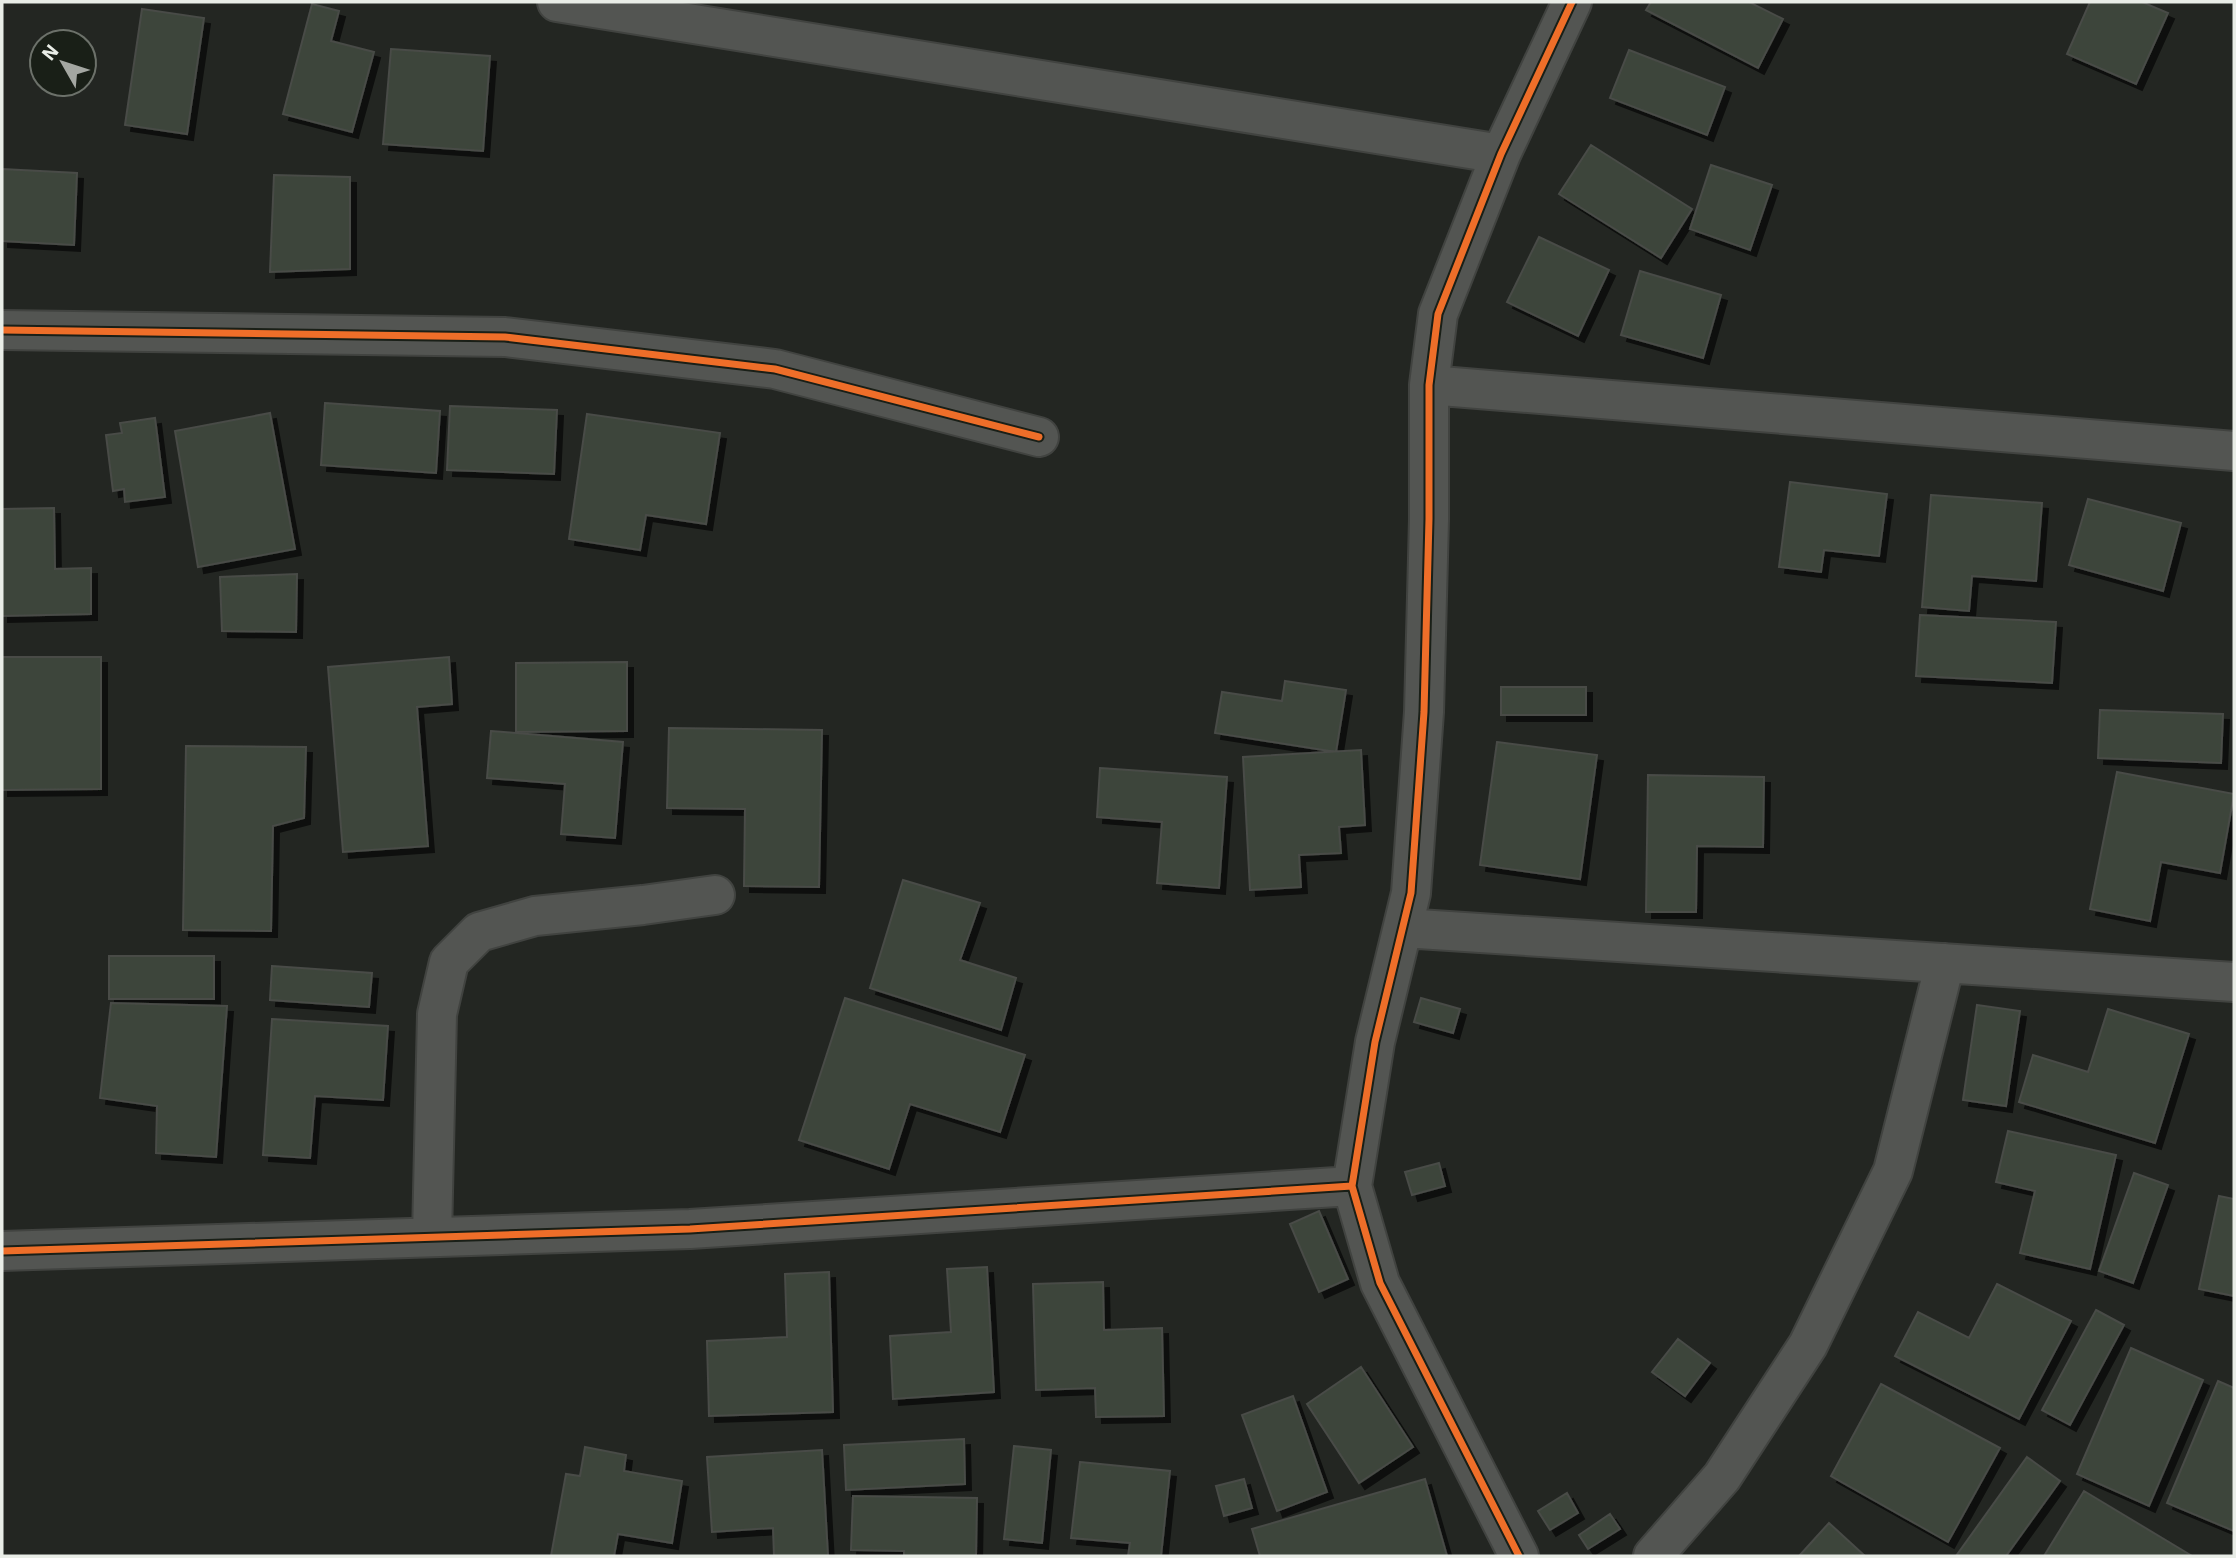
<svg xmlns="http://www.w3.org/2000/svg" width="2236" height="1558" viewBox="0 0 2236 1558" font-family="'IBM Plex Sans',sans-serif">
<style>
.building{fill:#3d453b;stroke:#484b47;stroke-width:2;filter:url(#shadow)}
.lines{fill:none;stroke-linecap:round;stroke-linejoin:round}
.minor-casing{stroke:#414340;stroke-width:42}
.minor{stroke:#535552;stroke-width:38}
.cycleway-casing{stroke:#191f17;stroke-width:11}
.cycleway{stroke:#ee6e29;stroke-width:7}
</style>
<defs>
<filter id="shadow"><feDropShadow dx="6" dy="6" stdDeviation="0" flood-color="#0009"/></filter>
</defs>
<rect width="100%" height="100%" fill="#232622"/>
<path class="building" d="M1651,2H1749L1783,19L1758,68L1646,10Z
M2090,2H2142L2168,13L2136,84L2067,54Z
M312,4L339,11L331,41L374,52L352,132L283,114Z
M142,9L204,18L187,134L125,125Z
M391,49L490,56L483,151L383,144Z
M1629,50L1725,87L1707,135L1610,98Z
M1591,145L1692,209L1661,258L1559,194Z
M1711,165L1772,185L1750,250L1690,229Z
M2,169L77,173L74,245L2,241Z
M274,175L350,177V269L270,272Z
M1539,237L1609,270L1578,336L1507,302Z
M1640,271L1721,295L1703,358L1621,335Z
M325,403L440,411L436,473L321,465Z
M450,406L557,410L554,474L447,470Z
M270,413L295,549L198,567L175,431Z
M587,414L720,433L706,524L646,515L640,550L569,539Z
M155,418L165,497L125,502L124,489L113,491L106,435L122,433L120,423Z
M1790,482L1887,494L1879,556L1824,550L1821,572L1779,567Z
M1931,495L2042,503L2036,581L1972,576L1969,611L1922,607Z
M2088,499L2181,523L2163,591L2069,565Z
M54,508L55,569L91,568V614L2,616V509Z
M297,574L296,632L222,631L220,577Z
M1920,615L2056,622L2052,683L1916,676Z
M2,657H101V789L2,790Z
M449,657L452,704L417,707L428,846L343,852L328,667Z
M627,662V731L516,732V663Z
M1285,681L1346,690L1336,752L1215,733L1222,692L1282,701Z
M1501,687H1586V715H1501Z
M2100,710L2223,714L2221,763L2098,758Z
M669,728L822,730L819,887L744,886L745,809L667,808Z
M491,731L623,742L615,838L561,834L565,784L487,778Z
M1497,742L1597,755L1580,879L1480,865Z
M186,746L306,747L304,818L273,826L271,931L183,930Z
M1361,750L1365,825L1339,827L1341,853L1299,855L1301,887L1250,890L1243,757Z
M1100,768L1227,777L1219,888L1157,883L1162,822L1097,817Z
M2117,772L2234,794L2220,873L2161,862L2150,921L2090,909Z
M1648,775L1764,777L1763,847L1697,846L1696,912H1646Z
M903,880L980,903L960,960L1016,978L1001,1030L870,988Z
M109,956H214V999H109Z
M272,966L372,973L369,1007L270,1000Z
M845,998L1025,1055L1000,1132L910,1104L889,1169L799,1140Z
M1421,998L1460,1009L1453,1033L1414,1022Z
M111,1003L227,1006L216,1157L156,1153L157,1106L100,1098Z
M1977,1005L2020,1011L2006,1106L1963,1100Z
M2108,1009L2189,1034L2155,1143L2019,1102L2033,1055L2088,1072Z
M272,1019L388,1026L383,1100L315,1096L310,1158L263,1155Z
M2008,1131L2116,1155L2090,1269L2020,1253L2035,1191L1996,1182Z
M1439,1163L1445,1186L1412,1195L1405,1172Z
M2134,1173L2168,1185L2133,1283L2099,1271Z
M2219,1196L2234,1199V1296L2199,1289Z
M1319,1211L1348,1279L1319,1292L1290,1224Z
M987,1267L994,1392L893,1399L890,1336L951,1332L947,1269Z
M829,1272L833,1412L709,1416L707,1341L787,1337L785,1274Z
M1103,1282L1104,1330L1162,1328L1164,1416L1096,1417L1095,1388L1036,1390L1033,1284Z
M1997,1284L2071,1321L2019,1419L1895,1356L1918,1312L1969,1338Z
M2096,1310L2124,1325L2070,1425L2042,1410Z
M1678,1339L1710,1363L1685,1396L1652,1372Z
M2131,1348L2203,1380L2149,1506L2077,1474Z
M1361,1367L1413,1447L1359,1483L1307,1404Z
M2218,1381L2234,1388V1531L2167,1503Z
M1881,1384L2000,1448L1948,1542L1831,1476Z
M1293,1396L1327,1492L1277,1511L1242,1415Z
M964,1439L965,1484L846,1490L844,1445Z
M1014,1446L1051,1450L1042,1543L1004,1539Z
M585,1447L626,1455L624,1471L682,1481L672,1543L618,1534L614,1556H551L566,1474L580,1476Z
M822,1450L828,1556H774L773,1528L712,1532L707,1457Z
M2027,1457L2060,1481L2006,1556H1956Z
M1080,1462L1170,1471L1161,1556H1128L1130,1543L1071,1538Z
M1244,1479L1252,1508L1224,1516L1216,1486Z
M1425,1479L1447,1556H1260L1252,1529Z
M2084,1491L2192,1556H2044Z
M1567,1493L1578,1513L1550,1530L1538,1511Z
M853,1496L977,1498L976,1556H904V1551L851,1550Z
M1610,1514L1620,1529L1588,1549L1579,1535Z
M1829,1523L1865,1556H1799Z"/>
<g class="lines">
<g class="minor-casing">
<path id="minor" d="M557,2L1501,154
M2,330L505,337L775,369L1039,437
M1429,385L2234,451
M1403,928L2234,982
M432,1237L437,1014L449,962L479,932L535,916L643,905L715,895
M2,1251L690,1229L1352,1186
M1519,1556L1380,1283L1352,1186L1375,1042L1411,893L1424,712L1429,519V385L1438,314L1501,154L1572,2
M1653,1556L1722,1477L1808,1345L1893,1171L1945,963"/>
</g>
<use href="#minor" class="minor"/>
<g class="cycleway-casing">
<path id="cycleway" d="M2,330L505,337L775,369L1039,437
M2,1251L690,1229L1352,1186
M1519,1556L1380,1283L1352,1186L1375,1042L1411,893L1424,712L1429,519V385L1438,314L1501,154L1572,2"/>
</g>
<use href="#cycleway" class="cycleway"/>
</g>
<rect width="2236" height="1558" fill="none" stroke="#e9ede7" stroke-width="7"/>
<g transform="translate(63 63) rotate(309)"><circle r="33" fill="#191f17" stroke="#6c716a" stroke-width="2"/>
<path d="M0-5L12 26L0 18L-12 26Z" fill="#a4a7a2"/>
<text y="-10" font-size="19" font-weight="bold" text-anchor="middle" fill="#e9ede7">N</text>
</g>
</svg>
